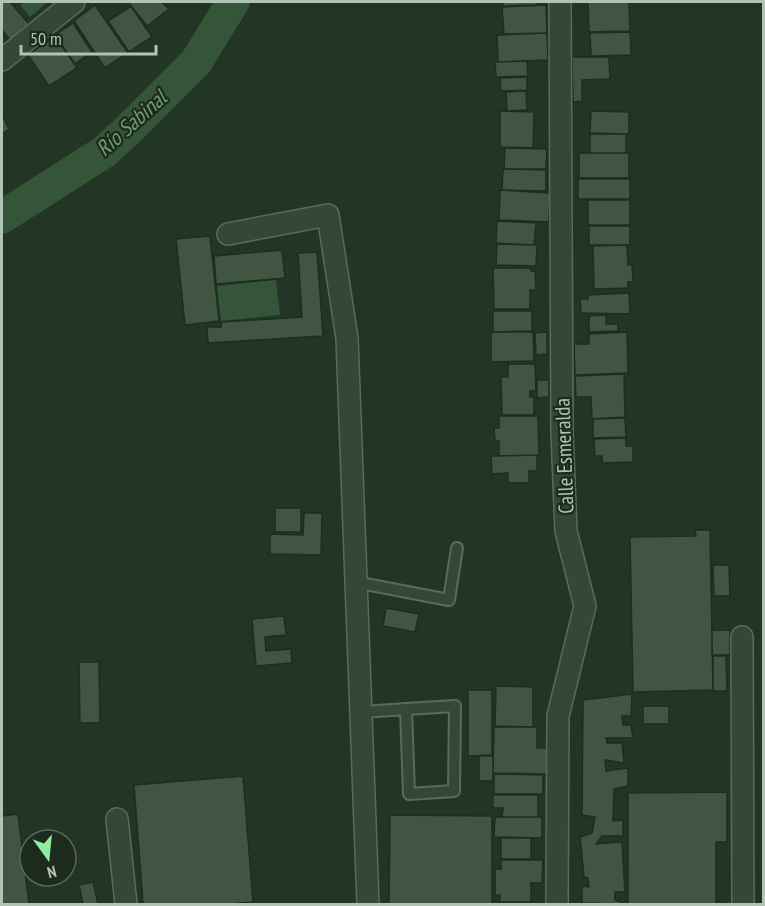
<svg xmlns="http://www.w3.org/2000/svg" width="765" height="906" viewBox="0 0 765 906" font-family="'PT Sans Narrow',sans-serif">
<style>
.water{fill:#345538}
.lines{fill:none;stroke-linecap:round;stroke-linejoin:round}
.river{stroke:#345538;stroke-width:33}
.building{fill:#405643;stroke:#1e2d20;stroke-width:1.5}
.service-casing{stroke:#5a6a5d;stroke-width:14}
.minor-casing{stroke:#5a6a5d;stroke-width:24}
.service{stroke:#364739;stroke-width:10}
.minor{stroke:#364739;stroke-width:21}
.labels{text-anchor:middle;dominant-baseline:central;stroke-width:4.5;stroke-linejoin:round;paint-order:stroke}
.street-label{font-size:21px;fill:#b1c3b5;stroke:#1c2b1e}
.water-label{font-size:22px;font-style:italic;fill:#6e9e75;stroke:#1c2b1e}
</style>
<rect width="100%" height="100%" fill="#233626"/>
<path class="water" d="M25,2H43L45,4L30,17L20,5Z
M276,280L280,315L221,321L217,286Z"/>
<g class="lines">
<path class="river" d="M2,217L104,152L128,130L196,62L233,2"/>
</g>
<path class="building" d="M2,2H10L29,24L10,40L2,30Z
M128,2H162L169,9L147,26Z
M502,2H537V5L503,6Z
M588,2H629L630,31L589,32Z
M95,5L128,53L105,68L74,21Z
M546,5L547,33L504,34L502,7Z
M131,6L152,37L129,52L108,21Z
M73,23L92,52L75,64L55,35Z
M630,32L631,55L591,56L590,33Z
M547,33L548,60L498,62L497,35Z
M55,36L77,68L49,86L28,55Z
M572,57H609L610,79L582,80V101L573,102Z
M527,61L528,76L496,77L495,62Z
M527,77V90L501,91L500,78Z
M526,91L527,110L507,111L506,92Z
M500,111L534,112L533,148L500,147Z
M591,111L629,112V134L590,133Z
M2,115L9,129L2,134Z
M590,134H626V153H590Z
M505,148L547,149L546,169H504Z
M579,153H629V178H579Z
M503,169L546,170V191L502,190Z
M578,179H630V199H578Z
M500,190L550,193L549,222L499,220Z
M588,200H630V225H588Z
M497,221L536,223L534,245L496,243Z
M589,226H630V245H589Z
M210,236L219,321L185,325L176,239Z
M497,244L537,245L536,266L496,265Z
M627,245L628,265L632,264L633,282H628V288L594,289L593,246Z
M282,250L285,278L216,284L214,256Z
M317,252L323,336L208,343L207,327H221V322L302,317L298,253Z
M493,268H531V271H535L536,290H530V309H494Z
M629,293L630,314L581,313L580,299H588V295Z
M493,311H532V331L493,332Z
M606,315V324H618V331L589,332V316Z
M491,332H533L534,361L491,362Z
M547,332V354L536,355L535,333Z
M627,332L628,373L575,375L574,344H589V334Z
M508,364H535L536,391H530V397H534V415H502L501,377H508Z
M624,374L625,417L592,419L591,397H576L575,376Z
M537,380H549V397L537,398Z
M499,416H538L539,455L499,456V441H495L494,428H499Z
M625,418L626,437L593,438V419Z
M626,438V446H633V462L602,463V456H595L594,439Z
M537,455V471H529V483H508V473L492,474L491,456Z
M275,508H301V532H275Z
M304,513H322L321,555L270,554V534L303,535Z
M695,530H710L713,690L633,692L630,537L696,536Z
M713,565H729L730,596H714Z
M386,608L419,614L415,632L383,626Z
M284,616L286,635L265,637L266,651L291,649L292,663L256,666L252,619Z
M712,630H730V655H712Z
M713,656H726L727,691H713Z
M79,662H99L100,723H80Z
M496,686L533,687V727L495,726Z
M468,690H492V755L468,756Z
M632,694L631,716H622L623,725H631L633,738H606L607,743H622L624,763L605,760L606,771L628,768V786L614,789L613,821L623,820V836H602L596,844L622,842L625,892H615V900L626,904L582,903V886L589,887L588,878L584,877L580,837L592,833L595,817L582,815L583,700Z
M643,706H669V724H643Z
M494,727H537V748H548L547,774L493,773Z
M479,756H493V781H479Z
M494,774L543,775V794H494Z
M243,776L253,902L229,904H143L134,785Z
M727,792V842H716V904H628V793Z
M493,795H538V817H502L503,808H493Z
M18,814L29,904H2V816Z
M390,815L492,816V904H389Z
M495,817H542V838L494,837Z
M501,838H531V859H501Z
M501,860H543L542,883H531V902H500V895H495V869H501Z
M93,882L98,904H83L79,885Z
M498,903H533V904H498Z"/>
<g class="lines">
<g class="service-casing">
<path id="service" d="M355,582L449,600L457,548
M455,706L454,791L409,794L406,709Z
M363,712L406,709"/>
</g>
<g class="minor-casing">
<path id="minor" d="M2,60L74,2
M228,234L328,215L347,338L368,904
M742,637L743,904
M117,819L126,904
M557,904L558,716L585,606L566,531L562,433L560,2"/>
</g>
<use href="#service" class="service"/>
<use href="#minor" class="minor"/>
</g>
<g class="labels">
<g class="street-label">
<text transform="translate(564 456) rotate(-92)">Calle Esmeralda</text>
</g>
<g class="water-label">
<text transform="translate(131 123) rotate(-42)">Río Sabinal</text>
</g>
</g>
<rect width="765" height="906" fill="none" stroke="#b1c3b5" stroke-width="6"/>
<g transform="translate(48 858) rotate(165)"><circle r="28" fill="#1c2b1e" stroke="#58685a" stroke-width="1.5"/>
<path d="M0-4.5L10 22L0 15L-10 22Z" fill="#8eeba0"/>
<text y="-9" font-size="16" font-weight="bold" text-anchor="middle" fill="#b1c3b5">N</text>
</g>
<path d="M21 45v9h135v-9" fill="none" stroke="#b1c3b5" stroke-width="3"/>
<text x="30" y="45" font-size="18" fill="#b1c3b5" stroke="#1c2b1e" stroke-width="4.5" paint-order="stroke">50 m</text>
</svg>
